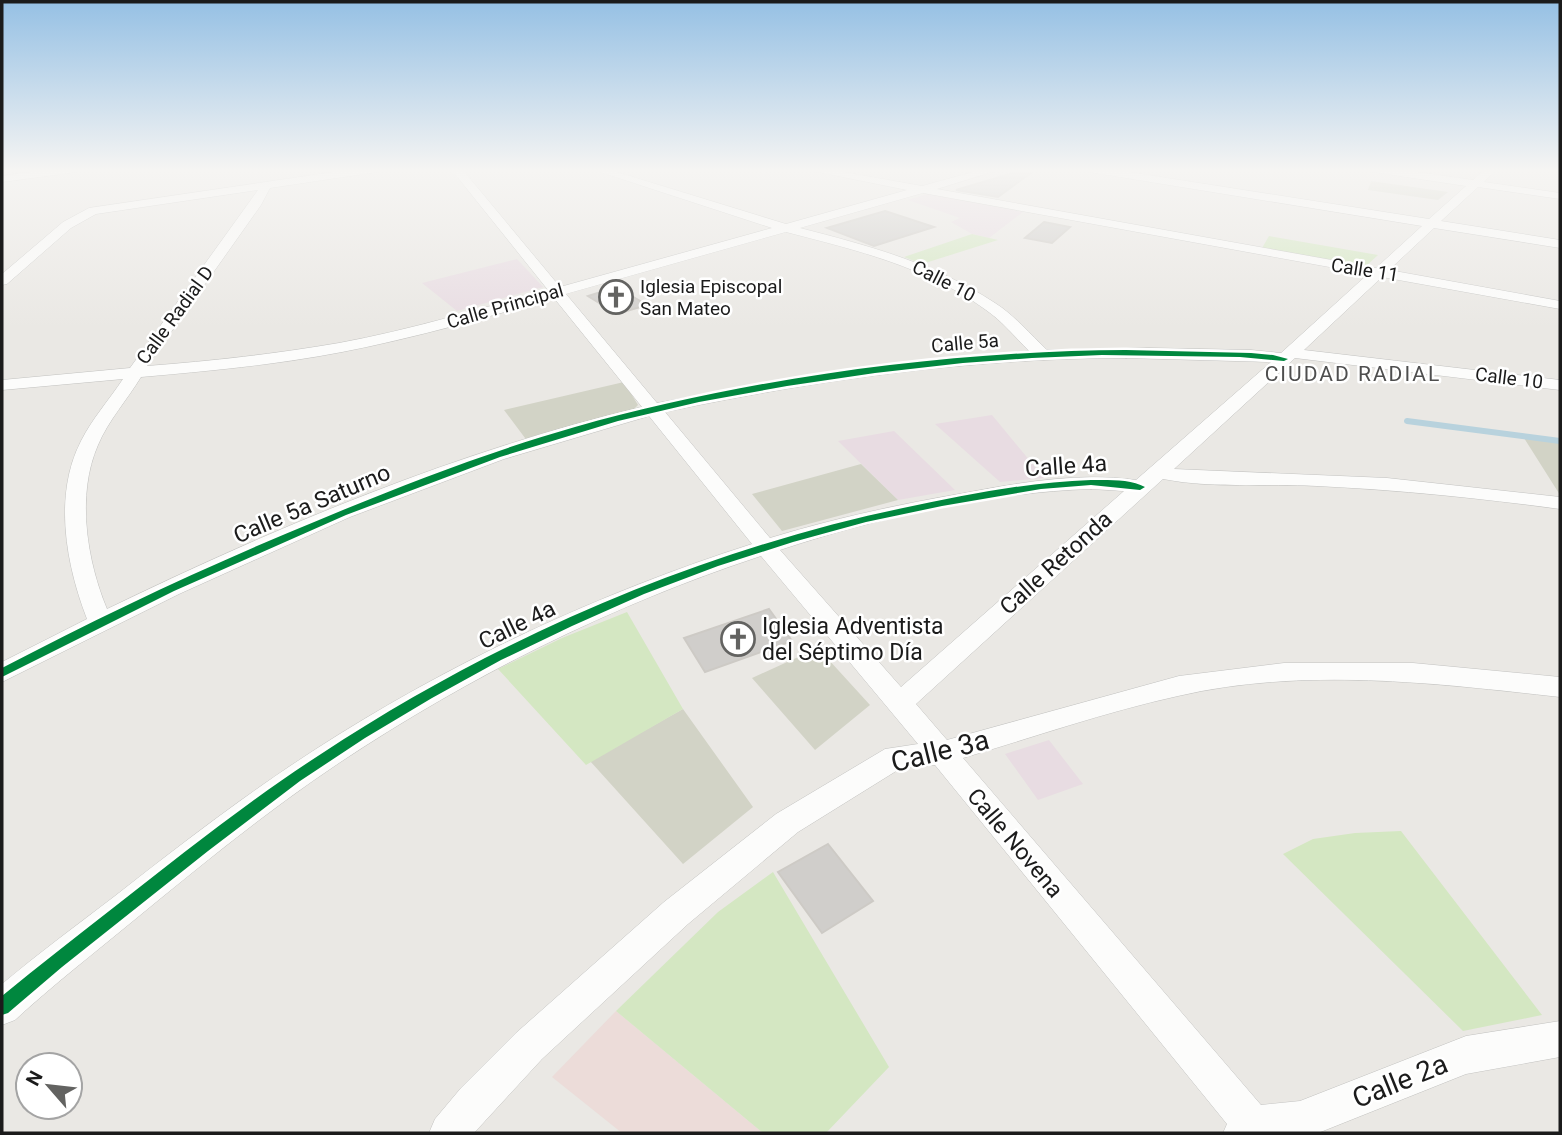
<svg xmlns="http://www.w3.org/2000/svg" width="1562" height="1135" viewBox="0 0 1562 1135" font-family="Roboto,sans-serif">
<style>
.commercial{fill:#ecdcd9}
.industrial{fill:#e8dce2}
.construction{fill:#d2d3c6}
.grass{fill:#d4e7c2}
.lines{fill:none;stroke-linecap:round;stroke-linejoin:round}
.stream{stroke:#b8d2dd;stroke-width:6}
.building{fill:#d0cecb;stroke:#cdcac5;stroke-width:2}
.minor-casing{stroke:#c2c2c0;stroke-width:1}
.minor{fill:#fcfcfb;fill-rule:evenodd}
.cycleway-casing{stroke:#fff;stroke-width:5}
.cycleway{fill:#00873e;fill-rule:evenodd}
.labels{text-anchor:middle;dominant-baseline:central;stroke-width:5;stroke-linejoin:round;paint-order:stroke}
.far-street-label{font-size:19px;fill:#1b1b1b;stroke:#fff}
.far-poi-label{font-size:19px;fill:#1b1b1b;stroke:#fff;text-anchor:start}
.far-quarter-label{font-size:21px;letter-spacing:2px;fill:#4e4e4e;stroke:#fff}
.street-label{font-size:23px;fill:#1b1b1b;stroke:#fff}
.poi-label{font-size:23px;fill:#1b1b1b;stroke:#fff;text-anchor:start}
.near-street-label{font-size:28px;fill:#1b1b1b;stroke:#fff}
</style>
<rect width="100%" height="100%" fill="#eae8e4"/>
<path class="commercial" d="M616,1011L763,1133H622L552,1077Z"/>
<path class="industrial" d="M927,194L1023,212L989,238L972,234L951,222L960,218L908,200Z
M517,259L543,287L457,311L422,283Z
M992,415L1044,478L1000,482L935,424Z
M894,431L955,490L898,500L838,441Z
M1049,740L1083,784L1038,800L1005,754Z"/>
<path class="construction" d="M1371,181L1448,192L1438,200L1368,190Z
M624,382L638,405L632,411L528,442L504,410Z
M1524,438L1560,443V495Z
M861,464L898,500L782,531L752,494Z
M818,648L870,705L815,750L752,678Z
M683,709L753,807L683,864L590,761Z"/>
<path class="grass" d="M972,234L998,240L922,264L904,257Z
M1269,236L1378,255L1365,267L1262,248Z
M627,612L683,709L586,765L498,669L562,638Z
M1401,831L1542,1015L1463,1031L1283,854L1313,839L1355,833Z
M773,872L889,1067L826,1133H763L616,1011L718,912Z"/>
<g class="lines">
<path class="stream" d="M1407,421L1560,441"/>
</g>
<path class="building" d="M1027,169H1036L998,197L956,190Z
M885,211L934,227L874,246L827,228Z
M1044,222L1070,227L1052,243L1025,238Z
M616,287L647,305L617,314L588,296Z
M769,609L792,641L705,672L684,638Z
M828,844L873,901L822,933L778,872Z"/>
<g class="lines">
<g class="minor-casing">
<path id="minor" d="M52,169H82L77,172L2,182V176Z
M354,169H382L377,172L270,188L261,205L147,366C212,361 275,354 339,343C410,330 479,309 548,290L451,169H462L560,287L772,228L591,169H607L786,224L907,190L803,169H827L922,186L984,169H1001L937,189L1376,268L1422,226L1089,172L1084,169H1110L1429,219L1466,186L1373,172L1368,169H1396L1473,180L1485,169H1496L1484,182L1560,193V199L1478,187L1441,221L1560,240V248L1434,228L1389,270L1560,301V309L1382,277L1304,350L1560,380V390L1295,358L1174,469L1387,478L1560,497V509C1479,498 1399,490 1317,486C1266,483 1213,489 1163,479L916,704L947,740L1179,676L1284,663H1413L1560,677V697C1434,683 1303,667 1178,696C1105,712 1034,737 963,758L1261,1105L1300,1101L1466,1036L1560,1021V1057L1466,1074L1318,1133H1223L1227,1124L935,765L901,768L798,832L688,924L542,1059L474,1133H429L435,1119L461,1088L516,1033L664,902L776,814L885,749L918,744L761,556C612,605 470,676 339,763C267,811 200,866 133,921C93,954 53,985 15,1020L2,1025V984C39,953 77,925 115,896C180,845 246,794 316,749C451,662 599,593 752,544L649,416L504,459L350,517L179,594L2,682V662L87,619C66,565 53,495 81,441C92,419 109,400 123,379L2,390V380L130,368L258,190L96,214L71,228L7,284L2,285V274L63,222L89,208ZM923,193L1368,274L1281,353L1251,350L1149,348L1047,350C1030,334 1014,315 995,303C934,263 870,246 800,228ZM786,232C856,250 927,267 986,310C1002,321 1015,337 1029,351L831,372L657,403L566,294ZM554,298L642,407C457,451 278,526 107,609C87,561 76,495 98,445C108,421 127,400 141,377C208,371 275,365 342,352C414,338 484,318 554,298ZM1126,358L1271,362L1136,480C1076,472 1018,483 959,494C896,505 832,519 770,538L665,412C816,380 971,358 1126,358ZM1091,489L1124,491L901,687L780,550C875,518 992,492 1091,489Z"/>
</g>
<use href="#minor" class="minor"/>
<g class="cycleway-casing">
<path id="cycleway" d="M1126,350L1251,353L1273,355L1288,359L1284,361L1240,357L1102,355L1032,358L963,363L875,373L787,386L699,402L618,421L500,457L346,515L174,591L2,677V668C105,614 211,564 319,520C402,485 488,452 575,427C749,378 945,351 1126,350Z
M1091,480C1108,480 1131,479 1145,487L1140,490L1091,485L1041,489L942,506L866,522L793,542L718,566L644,594L572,626L501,660L432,698L365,738L300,781L208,851L62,967L8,1013L2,1015V996C38,966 76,937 113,908C181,855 248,801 321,754C495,639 698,551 903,508C965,495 1028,482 1091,480Z"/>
</g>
<use href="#cycleway" class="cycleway"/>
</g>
<linearGradient id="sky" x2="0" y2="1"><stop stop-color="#95c0e4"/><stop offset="0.52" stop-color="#f6f5f3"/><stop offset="1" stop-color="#f6f5f3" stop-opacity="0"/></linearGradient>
<rect width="1562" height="328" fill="url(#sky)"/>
<defs>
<g id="church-ring" transform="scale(1.75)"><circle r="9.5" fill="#fff" stroke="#636361" stroke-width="1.5"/><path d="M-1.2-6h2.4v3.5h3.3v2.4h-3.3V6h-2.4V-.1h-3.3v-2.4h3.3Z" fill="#636361"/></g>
</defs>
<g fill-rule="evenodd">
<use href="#church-ring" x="616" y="297"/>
<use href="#church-ring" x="738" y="639"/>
</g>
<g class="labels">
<g class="far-street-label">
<text transform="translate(1365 270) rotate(9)">Calle 11</text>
<text transform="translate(944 281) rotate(27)">Calle 10</text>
<text transform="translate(505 306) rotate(-16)">Calle Principal</text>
<text transform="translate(175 315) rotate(-54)">Calle Radial D</text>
<text transform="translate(965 343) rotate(-5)">Calle 5a</text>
<text transform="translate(1509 378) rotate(7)">Calle 10</text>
</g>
<g class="far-poi-label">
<text x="640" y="286">Iglesia Episcopal<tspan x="640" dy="22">San Mateo</tspan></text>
</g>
<g class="far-quarter-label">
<text x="1353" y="374">CIUDAD RADIAL</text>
</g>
<g class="street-label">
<text transform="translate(1066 466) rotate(-4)">Calle 4a</text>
<text transform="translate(312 504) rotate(-23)">Calle 5a Saturno</text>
<text transform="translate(1056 563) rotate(-42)">Calle Retonda</text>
<text transform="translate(517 625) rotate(-26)">Calle 4a</text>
<text transform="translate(1015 843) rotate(50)">Calle Novena</text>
</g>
<g class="poi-label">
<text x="762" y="626">Iglesia Adventista<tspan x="762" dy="26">del Séptimo Día</tspan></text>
</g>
<g class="near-street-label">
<text transform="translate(940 751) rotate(-14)">Calle 3a</text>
<text transform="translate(1400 1081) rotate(-22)">Calle 2a</text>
</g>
</g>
<rect width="1562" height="1135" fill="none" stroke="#1b1b1b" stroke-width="7"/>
<g transform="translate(49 1086) rotate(298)"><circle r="33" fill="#ffffff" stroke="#a4a4a4" stroke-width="2"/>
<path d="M0-5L12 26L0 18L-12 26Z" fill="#636361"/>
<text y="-10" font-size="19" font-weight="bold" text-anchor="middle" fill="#1b1b1b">N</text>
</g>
</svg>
